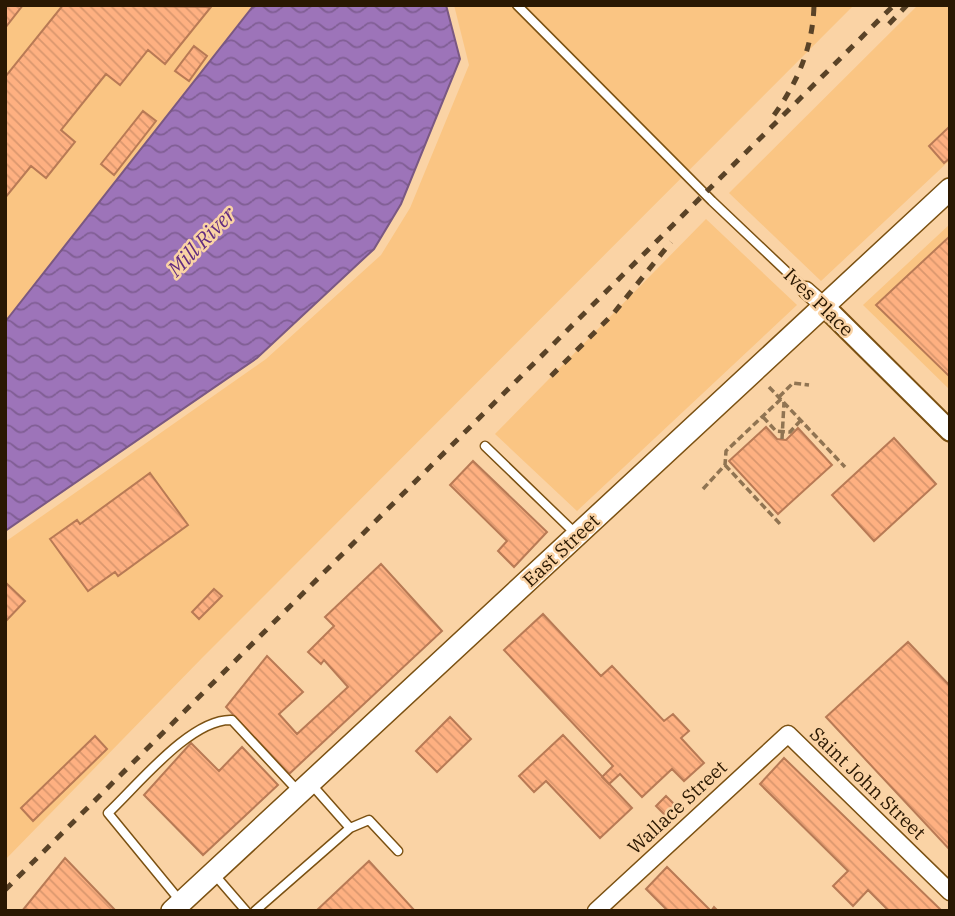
<svg xmlns="http://www.w3.org/2000/svg" width="955" height="916" viewBox="0 0 955 916" font-family="'IBM Plex Serif',serif">
<style>
.built{fill:#fac583}
.water{fill:url(#water-waves);stroke:#7a5882;stroke-width:2}
.building{fill:url(#building-back-hatch);stroke:#b87a55;stroke-width:2}
.lines{fill:none;stroke-linecap:round;stroke-linejoin:round}
.service-casing{stroke:#7b5112;stroke-width:11}
.minor-casing{stroke:#7b5112;stroke-width:19}
.tertiary-casing{stroke:#7b5112;stroke-width:23}
.secondary-casing{stroke:#7b5112;stroke-width:24}
.path{stroke:#907452;stroke-width:3.5;stroke-dasharray:7 3.5;stroke-linecap:butt}
.service{stroke:#fff;stroke-width:8}
.minor{stroke:#fff;stroke-width:16}
.tertiary{stroke:#fff;stroke-width:19}
.secondary{stroke:#fff;stroke-width:21}
.rail{stroke:#5a4327;stroke-width:5;stroke-dasharray:9 9;stroke-linecap:butt}
.labels{text-anchor:middle;dominant-baseline:central;stroke-width:5;stroke-linejoin:round;paint-order:stroke}
.street-label{font-size:19px;fill:#2a1802;stroke:#fad3a5}
.water-label{font-size:21px;font-style:italic;fill:#622c80;stroke:#fad3a5}
</style>
<defs>
<pattern id="water-waves" width="16" height="10" patternUnits="userSpaceOnUse" patternTransform="scale(1.75)"><rect width="16" height="10" fill="#9d74b9"/><path d="M0 5q4-4 8 0t8 0" fill="none" stroke="#805e94"/></pattern>
<pattern id="building-back-hatch" width="6" height="6" patternUnits="userSpaceOnUse" patternTransform="scale(1.75)"><rect width="6" height="6" fill="#feb081"/><path d="M-1 5l2 2M0 0l6 6M5-1l2 2" fill="none" stroke="#da976e"/></pattern>
</defs>
<rect width="100%" height="100%" fill="#fad3a5"/>
<path class="built" d="M5,5H254L5,322Z
M454,5H854L202,658L5,860V542L266,359L381,255L410,208L469,65Z
M918,5H950V160L821,281L729,193Z
M706,219L797,305L577,511L495,434Z
M950,224V390L863,305Z"/>
<path class="water" d="M254,5H446L460,59L401,204L374,249L257,358L5,531V322Z"/>
<path class="building" d="M5,5H23L5,28Z
M63,5L211,7L165,64L148,50L120,85L106,74L61,130L75,142L46,178L31,166L5,198V77Z
M194,46L207,56L189,81L175,71Z
M143,111L156,121L114,175L101,164Z
M950,126V158L944,163L929,146Z
M950,236V377L876,305Z
M766,427L777,439L786,440L798,428L832,465L778,514L729,461Z
M894,438L936,484L874,541L832,495Z
M473,461L547,532L514,567L498,551L507,541L450,485Z
M150,473L188,525L118,576L115,572L88,591L50,539L77,520L80,524Z
M381,564L442,631L289,774L226,707L267,656L303,692L279,714L297,734L348,687L324,660L321,664L308,652L334,626L325,617Z
M5,582L25,601L5,622Z
M214,589L222,596L199,619L192,612Z
M543,614L601,676L612,666L664,721L673,714L689,731L681,738L704,763L684,781L672,769L642,797L620,774L609,784L602,777L613,766L504,650Z
M908,642L950,686V850L826,717Z
M450,717L471,739L437,772L416,751Z
M563,735L632,808L600,838L546,781L534,792L519,776Z
M95,736L107,749L33,821L21,808Z
M191,743L219,771L242,747L278,785L203,855L144,795Z
M784,758L942,911H889L868,890L853,906L833,886L848,871L760,784Z
M666,796L677,807L667,817L656,806Z
M65,858L116,911H22Z
M369,861L415,911H316Z
M667,867L711,911L714,907L718,911H668L646,889Z"/>
<g class="lines">
<g class="service-casing">
<path id="service" d="M517,5L712,201L806,290
M485,446L575,533
M312,785L350,828
M214,874L246,911
M181,902L108,813C137,786 191,718 232,720L298,791
M255,911L350,828L369,820L398,851"/>
</g>
<g class="minor-casing">
<path id="minor" d="M806,290L824,306
M596,911L788,734L950,892"/>
</g>
<g class="tertiary-casing">
<path id="tertiary" d="M824,306L950,431"/>
</g>
<g class="secondary-casing">
<path id="secondary" d="M172,911L950,189"/>
</g>
<path class="path" d="M769,387L845,467
M779,397L793,383L809,385
M763,417L776,431L790,432L801,420
M782,439L784,402
M725,465L781,525
M703,489L725,465L726,451L781,399"/>
<use href="#service" class="service"/>
<use href="#minor" class="minor"/>
<use href="#tertiary" class="tertiary"/>
<use href="#secondary" class="secondary"/>
<path class="rail" d="M889,24L907,5
M774,115C798,82 813,46 814,5
M551,376L613,314L671,242
M5,890L894,5"/>
</g>
<g class="labels">
<g class="street-label">
<text transform="translate(819 302) rotate(44)">Ives Place</text>
<text transform="translate(561 550) rotate(-43)">East Street</text>
<text transform="translate(868 783) rotate(44)">Saint John Street</text>
<text transform="translate(677 807) rotate(-43)">Wallace Street</text>
</g>
<g class="water-label">
<text transform="translate(201 241) rotate(-46)">Mill River</text>
</g>
</g>
<rect width="955" height="916" fill="none" stroke="#2a1802" stroke-width="14"/>
</svg>
